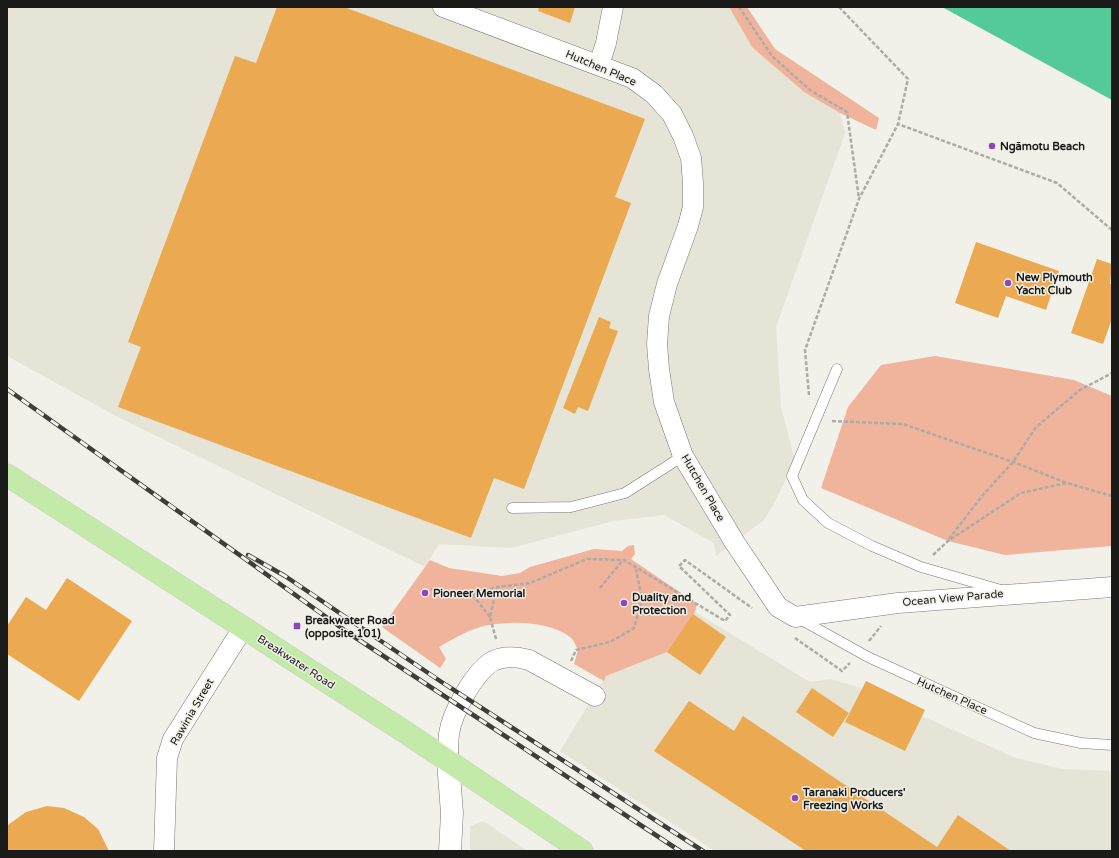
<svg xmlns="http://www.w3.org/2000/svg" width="1119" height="858" viewBox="0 0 1119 858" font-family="'Varela Round',sans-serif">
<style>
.built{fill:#e6e4d6}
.green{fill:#f0b39c}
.water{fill:#54ca9a}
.building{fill:#eba951}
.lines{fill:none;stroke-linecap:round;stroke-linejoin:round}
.service-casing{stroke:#797972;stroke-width:11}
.minor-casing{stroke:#797972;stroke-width:21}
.tertiary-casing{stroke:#797972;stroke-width:23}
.trunk-casing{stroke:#cdcdcc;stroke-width:23}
.path{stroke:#acaba6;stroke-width:2.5;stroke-dasharray:4 2;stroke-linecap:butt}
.service{stroke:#fff;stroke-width:10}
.minor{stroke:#fff;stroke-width:20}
.tertiary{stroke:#fff;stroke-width:22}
.trunk{stroke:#c4eaaa;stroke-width:22}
.rail-casing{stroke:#3d3d3a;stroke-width:4.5}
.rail{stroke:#f1f0e9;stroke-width:3;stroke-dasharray:9;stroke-linecap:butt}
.poi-dot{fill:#8e47ba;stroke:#f1f0e9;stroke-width:1.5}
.labels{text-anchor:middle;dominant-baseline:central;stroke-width:3;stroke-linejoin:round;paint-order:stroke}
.street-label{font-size:11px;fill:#1a1a18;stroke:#f1f0e9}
.poi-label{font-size:11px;font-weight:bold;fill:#1a1a18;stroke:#f1f0e9;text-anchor:start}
</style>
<rect width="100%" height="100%" fill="#f1f0e9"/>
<path class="built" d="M7,7H729L752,47L804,92L840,113L845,133L776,327L781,407L795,461L773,505L764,520L716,556L714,543L664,515L613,521L511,548L439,544L425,567L118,417L7,356Z
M695,612L810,682L830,679L855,686L1016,758L1063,769L1112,771V851H715L560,751L606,676L667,652Z
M483,821L528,851H470V826Z"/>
<path class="green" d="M729,7H747L775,49L879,118L876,130L840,113L804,92L752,47Z
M935,356L1074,380L1112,396V546L1005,555L948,541L821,488L848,407L881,365Z
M634,545L635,554L631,559L697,604L695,612L667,652L606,676L604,681L574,664L578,650C576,646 574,640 570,637C550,621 504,620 480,627C465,632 452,639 439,647L446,659L440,668L382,627L430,560L449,568L502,576L520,573L530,567L594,549L622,551L628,546Z"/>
<path class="water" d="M942,7H1112V100Z"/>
<path class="building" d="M277,7H344L645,119L615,197L631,203L524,489L494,478L471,538L118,407L141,347L128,342L235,56L256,63Z
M539,7H575L570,23L538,11Z
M976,242L1059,271L1046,310L1006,296L998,318L955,303Z
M1097,259L1112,264L1110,284H1112V319L1103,344L1071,333Z
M599,317L611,322L609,328L618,331L588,411L578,407L575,414L563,408Z
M67,578L132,621L79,701L7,654V626L26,597L46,610Z
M693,614L726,637L700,675L667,652Z
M866,681L925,710L905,751L845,722Z
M812,688L849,713L833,737L796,712Z
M689,701L734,731L743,716L937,847L958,815L1011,851H806L654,751Z
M47,806L64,808L84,817L98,829L109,851H7L8,825L26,812Z"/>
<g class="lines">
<g class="service-casing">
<path id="service" d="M837,369L792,476L803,500L828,523L872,546L921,567L1001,590
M512,508L571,507L625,493L683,456
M798,618L868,657L1034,733L1081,743L1112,745"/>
</g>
<g class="minor-casing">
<path id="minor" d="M443,7L632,78L654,94L672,114L683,136L691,158L693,183V207L688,226L667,284L659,316L657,344L659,369L664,402L683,456L735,543L778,607L795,617L898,603L1112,587
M599,65L606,43L613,7
M448,762C448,753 448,743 449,734C452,713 474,672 493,661C504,656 518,657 529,660L595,696
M164,851L167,758L173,739L243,628"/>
</g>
<g class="tertiary-casing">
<path id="tertiary" d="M448,762L452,813L450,851"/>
</g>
<g class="trunk-casing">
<path id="trunk" d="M7,475L405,732L582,851"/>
</g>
<path class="path" d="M739,7L772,56L810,90L847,112L859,199
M839,7L908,79L898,124
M809,395L805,350L859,199L898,124L1057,183L1112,230
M832,421L903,424L1013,462L1067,483
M949,539L982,496L1013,462L1036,427L1080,390L1112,373
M933,555L948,541L1021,493L1067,483L1112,496
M600,588L623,560
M431,589L472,594
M490,617L472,594L497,587L530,583L587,559L624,560L725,621L730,615L679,566L685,560L752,608
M795,638L842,671L850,663
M496,639L490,617L497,587
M869,641L881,626
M571,661L576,650L610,642L634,628L642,599L636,569"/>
<use href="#service" class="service"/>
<use href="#minor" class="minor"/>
<use href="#tertiary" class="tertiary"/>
<use href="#trunk" class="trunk"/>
<g class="rail-casing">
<path id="rail" d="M7,389L350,634L680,851
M248,555L285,576L440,681L703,851"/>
</g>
<use href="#rail" class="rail"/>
</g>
<g class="poi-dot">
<circle cx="992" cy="146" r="4"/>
<circle cx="1008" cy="283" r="4"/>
<circle cx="425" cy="593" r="4"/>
<circle cx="624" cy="603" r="4"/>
<rect x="293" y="622" width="8" height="8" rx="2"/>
<circle cx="795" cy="798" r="4"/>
</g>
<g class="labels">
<g class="street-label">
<text transform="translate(601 68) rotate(23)">Hutchen Place</text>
<text transform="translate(703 488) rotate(60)">Hutchen Place</text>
<text transform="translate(953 598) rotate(-5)">Ocean View Parade</text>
<text transform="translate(296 662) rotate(33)">Breakwater Road</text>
<text transform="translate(952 696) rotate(24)">Hutchen Place</text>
<text transform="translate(192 712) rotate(-60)">Rawinia Street</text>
</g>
<g class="poi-label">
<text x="1000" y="146">Ngāmotu Beach</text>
<text x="1016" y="277">New Plymouth<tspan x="1016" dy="13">Yacht Club</tspan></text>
<text x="433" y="593">Pioneer Memorial</text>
<text x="632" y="597">Duality and<tspan x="632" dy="13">Protection</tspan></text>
<text x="305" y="620">Breakwater Road<tspan x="305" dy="13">(opposite 101)</tspan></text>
<text x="803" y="792">Taranaki Producers'<tspan x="803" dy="13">Freezing Works</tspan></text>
</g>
</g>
<rect width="1119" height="858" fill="none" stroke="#1a1a18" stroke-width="16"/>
</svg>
